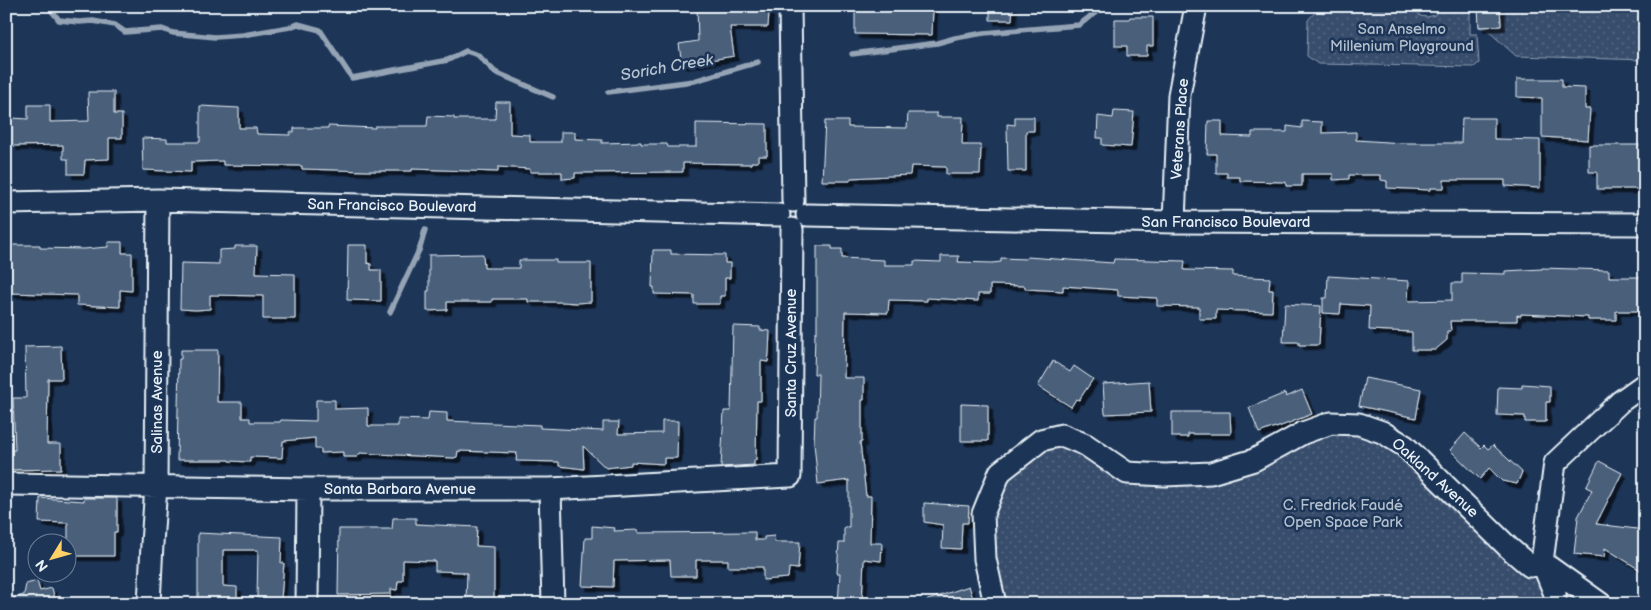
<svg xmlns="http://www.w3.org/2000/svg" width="1651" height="610" viewBox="0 0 1651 610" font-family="'Balsamiq Sans',sans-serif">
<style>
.green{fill:url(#green-dots);stroke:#909fb2}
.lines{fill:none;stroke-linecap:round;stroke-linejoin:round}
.stream{stroke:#95a4b5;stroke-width:5.5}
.building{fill:#495e7a;stroke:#e8f1f8;filter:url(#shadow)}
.minor-casing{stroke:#e8f1f8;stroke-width:25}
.minor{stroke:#1d3557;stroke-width:21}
.labels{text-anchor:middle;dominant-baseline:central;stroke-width:5;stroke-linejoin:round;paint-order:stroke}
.park-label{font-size:15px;fill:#b3c0ce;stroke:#1d3557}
.street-label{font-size:15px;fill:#e8f1f8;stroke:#1d3557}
.water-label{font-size:16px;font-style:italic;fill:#b7c4d1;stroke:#1d3557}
</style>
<defs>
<pattern id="green-dots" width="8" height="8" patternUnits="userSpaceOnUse" patternTransform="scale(1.25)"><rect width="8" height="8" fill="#374d6c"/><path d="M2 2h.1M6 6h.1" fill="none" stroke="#546782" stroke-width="1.8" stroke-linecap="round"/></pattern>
<filter id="shadow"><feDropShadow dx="4.5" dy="4.5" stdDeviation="0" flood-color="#0009"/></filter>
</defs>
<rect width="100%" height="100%" fill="#1d3557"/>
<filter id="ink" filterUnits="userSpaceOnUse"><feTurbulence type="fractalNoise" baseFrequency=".02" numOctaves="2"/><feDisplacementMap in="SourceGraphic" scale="10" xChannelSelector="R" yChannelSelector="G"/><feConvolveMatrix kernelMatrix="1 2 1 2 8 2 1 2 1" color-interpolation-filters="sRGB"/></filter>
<g filter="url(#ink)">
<path class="green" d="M1439,6H1470V34H1477L1479,63L1474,67L1318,64L1307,56L1308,20L1317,10L1416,9L1420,16L1427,17L1435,15Z
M1478,6H1645V60L1516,56L1486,29L1479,27Z
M1382,432L1530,566L1555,604H995L985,559L1000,472L1062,435L1127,473H1211L1303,433Z"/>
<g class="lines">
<path class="stream" d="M48,6L59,20L79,22L93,21L115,25L125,32L162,29L173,33L215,37L243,35L290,27L298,24L320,30L352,78L448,60L466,51L478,55L495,72L553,97
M852,54L937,43L955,38L984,33L1079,25L1104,6
M608,92L694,81L758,62
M390,312L420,248L425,230"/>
</g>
<path class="building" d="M697,6H731V11L769,12L768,27H730L734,56L682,65L679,44L698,41Z
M933,6L932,35L855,34V7Z
M990,6H1013L1012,20H990Z
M1478,6H1500L1501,26L1479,27Z
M1130,17H1153V46H1147V56H1127V46H1115V19H1129Z
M1517,79H1562V87L1585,88V109H1590L1588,140L1542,137V98L1517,97Z
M88,92H114V114H122V138H109V159L85,160L84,174H68V159H63V145L12,146V118L28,119V105H50V122L89,121Z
M496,102H510V134L530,135V142H561V132H575V139L602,140V143L641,142V144H667L668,147H696V123L767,124V156H758V162H751V164L683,163V172L575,173V178L562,179V172H530V169L498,167V172L412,169V171H368L302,169V166L223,165V161L191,162V172L143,170L142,138L167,139V142H200V106L239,108V128H256L257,134L290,135V132H294V128H328V126L375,128V126H427L428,116L454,117V119H495Z
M1114,111L1134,112L1131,147L1102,145V138H1097L1098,116L1113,118Z
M908,113H937V117H963L962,145H981L980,174H946V167L911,166L910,175L851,178L850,181H822L825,121H848V127L907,128Z
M1015,117H1034V131H1026V171H1008L1007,124L1015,125Z
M1462,118H1494V139L1540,140V188L1505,186V180H1444V188H1430V190L1387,188V181L1381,180V175H1349V179L1333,180V174H1302V186H1286V182L1240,181V177H1227V173H1216V154H1207L1208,121H1222V136L1252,137V132H1287V126L1302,128V121L1322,122V133L1356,132V140L1403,143H1461Z
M1589,145H1645V189H1597V172H1589Z
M108,242H122V253H132V291L120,290V307L77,305V295L10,293L12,245H40V248L84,249L108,247Z
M348,245H367V263L371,264V270H381V301L347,300Z
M235,246H257L256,273L295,274V319H263V296L210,295V309L196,310L180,309L181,263L219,264V250L235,249Z
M817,246H832V249H842V258L884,260V265H914V261L941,262V256H959L958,262L992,263L1001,262V258L1026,259L1027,257L1113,263L1114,259L1185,261L1184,270L1233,271V276L1270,278L1269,290H1273L1272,312L1216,310V319H1199V307L1157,306V298L1118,296V290L1063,286V291L1025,289V286L990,285V294H978V301L927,298V301L889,300L888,313L845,312L844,378H864V400H862V442H860L866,496H871L870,543H882L881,561L864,559L862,604H838L840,573H837L839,543H844V527H849V480L818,484L814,443L815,417H817L818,374H814L815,332H817Z
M653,250H671V254L725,255V263H730V278H725V296H720V304H694V295L654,294V287H652Z
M483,254L484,268H519V260H556V263H591V302L577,303L562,302H528V299H492V302H447V310L427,311V291H429V255Z
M1542,268L1609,270V277H1645V311H1616V320H1588V317L1521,314V316L1517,315V321H1450L1451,331H1447V340L1435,350H1412V332L1369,330L1370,306L1341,304L1340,314L1323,313V298H1327L1328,276L1409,281L1408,301L1452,300V283H1462V273L1505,274V271L1542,269Z
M1285,304L1321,306L1319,345H1299V342H1283Z
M733,326L760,327V330L770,331L769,353L768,362L761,361V401H757L756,460H754V465L721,467L724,411H731Z
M61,346L62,379H48L47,444H61V469L7,470V450H15L13,398H26L25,347Z
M181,350H218L217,402H242V418H250V422H280L281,420L316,421V400H335V409L368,408V426H398V419L428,420L429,412L447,413V421L540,425V428L603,431V422H619L618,434L662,433V421H678L677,458H664V464L631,462V465L606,468L583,446L584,469L559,466V462L516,461L517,453L458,451L457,457L454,458L360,453L357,457H343V452L321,453V449H315V438L283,441L282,458L250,457V462L229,461V460H177L179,359H181Z
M1053,361L1070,372L1074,366L1093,379L1079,400L1076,399L1071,407L1038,386Z
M1365,378L1421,389L1416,418L1359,406Z
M1149,381L1151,412L1105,414L1103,384Z
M1522,384L1550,386V402H1546V422H1525V416L1497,415L1498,387L1522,388Z
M1302,390L1312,414L1276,428L1275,427L1259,433L1249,408L1285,393L1286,397Z
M961,404L988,405V441H961Z
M1172,412H1230L1231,434H1188V437H1172Z
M1465,433L1481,448L1484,445L1488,449L1493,445L1522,472L1517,484L1502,481L1489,468L1480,479L1450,450Z
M1599,461L1622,473L1596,524L1645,530V573L1605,548L1604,557L1574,554L1578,517L1592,490L1586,487Z
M40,498L84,501V498H117V532H114V556H68V523L39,522Z
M924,503L969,506L968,523H962L961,549L942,548L943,525L924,522Z
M393,518H416V524L477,527L476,546L494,547V602L466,601L467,573H463V572L435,571V561L403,560V581H398L397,590L391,589V594L338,595L339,529H392Z
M592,526L615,528L614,531L638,530V533L755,532V540H764V537L774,536L775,542H800L798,569L789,568L788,578L763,580V567H728V560H696V576H671L670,560L614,561L613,587L582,586L585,538H592Z
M198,533L282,537L281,563H284L281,599L257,598L258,550H223V586L237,587V603L198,604Z
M37,581L40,591L52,588L56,604H11L10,599L24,595L26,584Z
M969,586L975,604H926L925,601Z"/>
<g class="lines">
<g class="minor-casing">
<path id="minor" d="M790,6L793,201
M6,203L158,200L779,215
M807,215L1174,222L1645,224
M1174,222L1179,95L1196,6
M10,484L308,489H550L790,476L792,229
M550,489L553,604
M1542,562L1601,604
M149,604L152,544L156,486L158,200
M307,604L308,489
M995,604L985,559L983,514L1000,472L1041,440L1062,435L1086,445L1127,473L1165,475L1211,473L1254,460L1303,433L1331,423L1359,424L1382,432L1405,446L1509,548L1530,566L1542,562
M1555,604V594L1542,562L1555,463L1621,401L1645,384"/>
</g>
<use href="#minor" class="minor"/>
</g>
</g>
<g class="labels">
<g class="park-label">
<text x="1402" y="29">San Anselmo<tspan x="1402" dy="17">Millenium Playground</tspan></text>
<text x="1343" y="505">C. Fredrick Faudé<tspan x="1343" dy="17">Open Space Park</tspan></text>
</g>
<g class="street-label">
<text transform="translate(1180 129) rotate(-86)">Veterans Place</text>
<text transform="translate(392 206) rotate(1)">San Francisco Boulevard</text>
<text x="1226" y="222">San Francisco Boulevard</text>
<text transform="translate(791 353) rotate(-90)">Santa Cruz Avenue</text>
<text transform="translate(157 402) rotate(-90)">Salinas Avenue</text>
<text transform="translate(1435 478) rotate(42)">Oakland Avenue</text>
<text x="400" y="489">Santa Barbara Avenue</text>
</g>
<g class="water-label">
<text transform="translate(667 68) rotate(-10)">Sorich Creek</text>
</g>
</g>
<rect width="1651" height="610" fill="none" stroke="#1d3557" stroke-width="25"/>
<rect x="12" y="12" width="1626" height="585" fill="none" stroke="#e8f1f8" stroke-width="2" filter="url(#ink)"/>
<g transform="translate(52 558) rotate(233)"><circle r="24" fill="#1d3557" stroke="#6e8097"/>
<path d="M0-4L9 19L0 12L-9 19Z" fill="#ffd166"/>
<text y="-8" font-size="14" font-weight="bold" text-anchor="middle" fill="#e8f1f8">N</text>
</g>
</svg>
